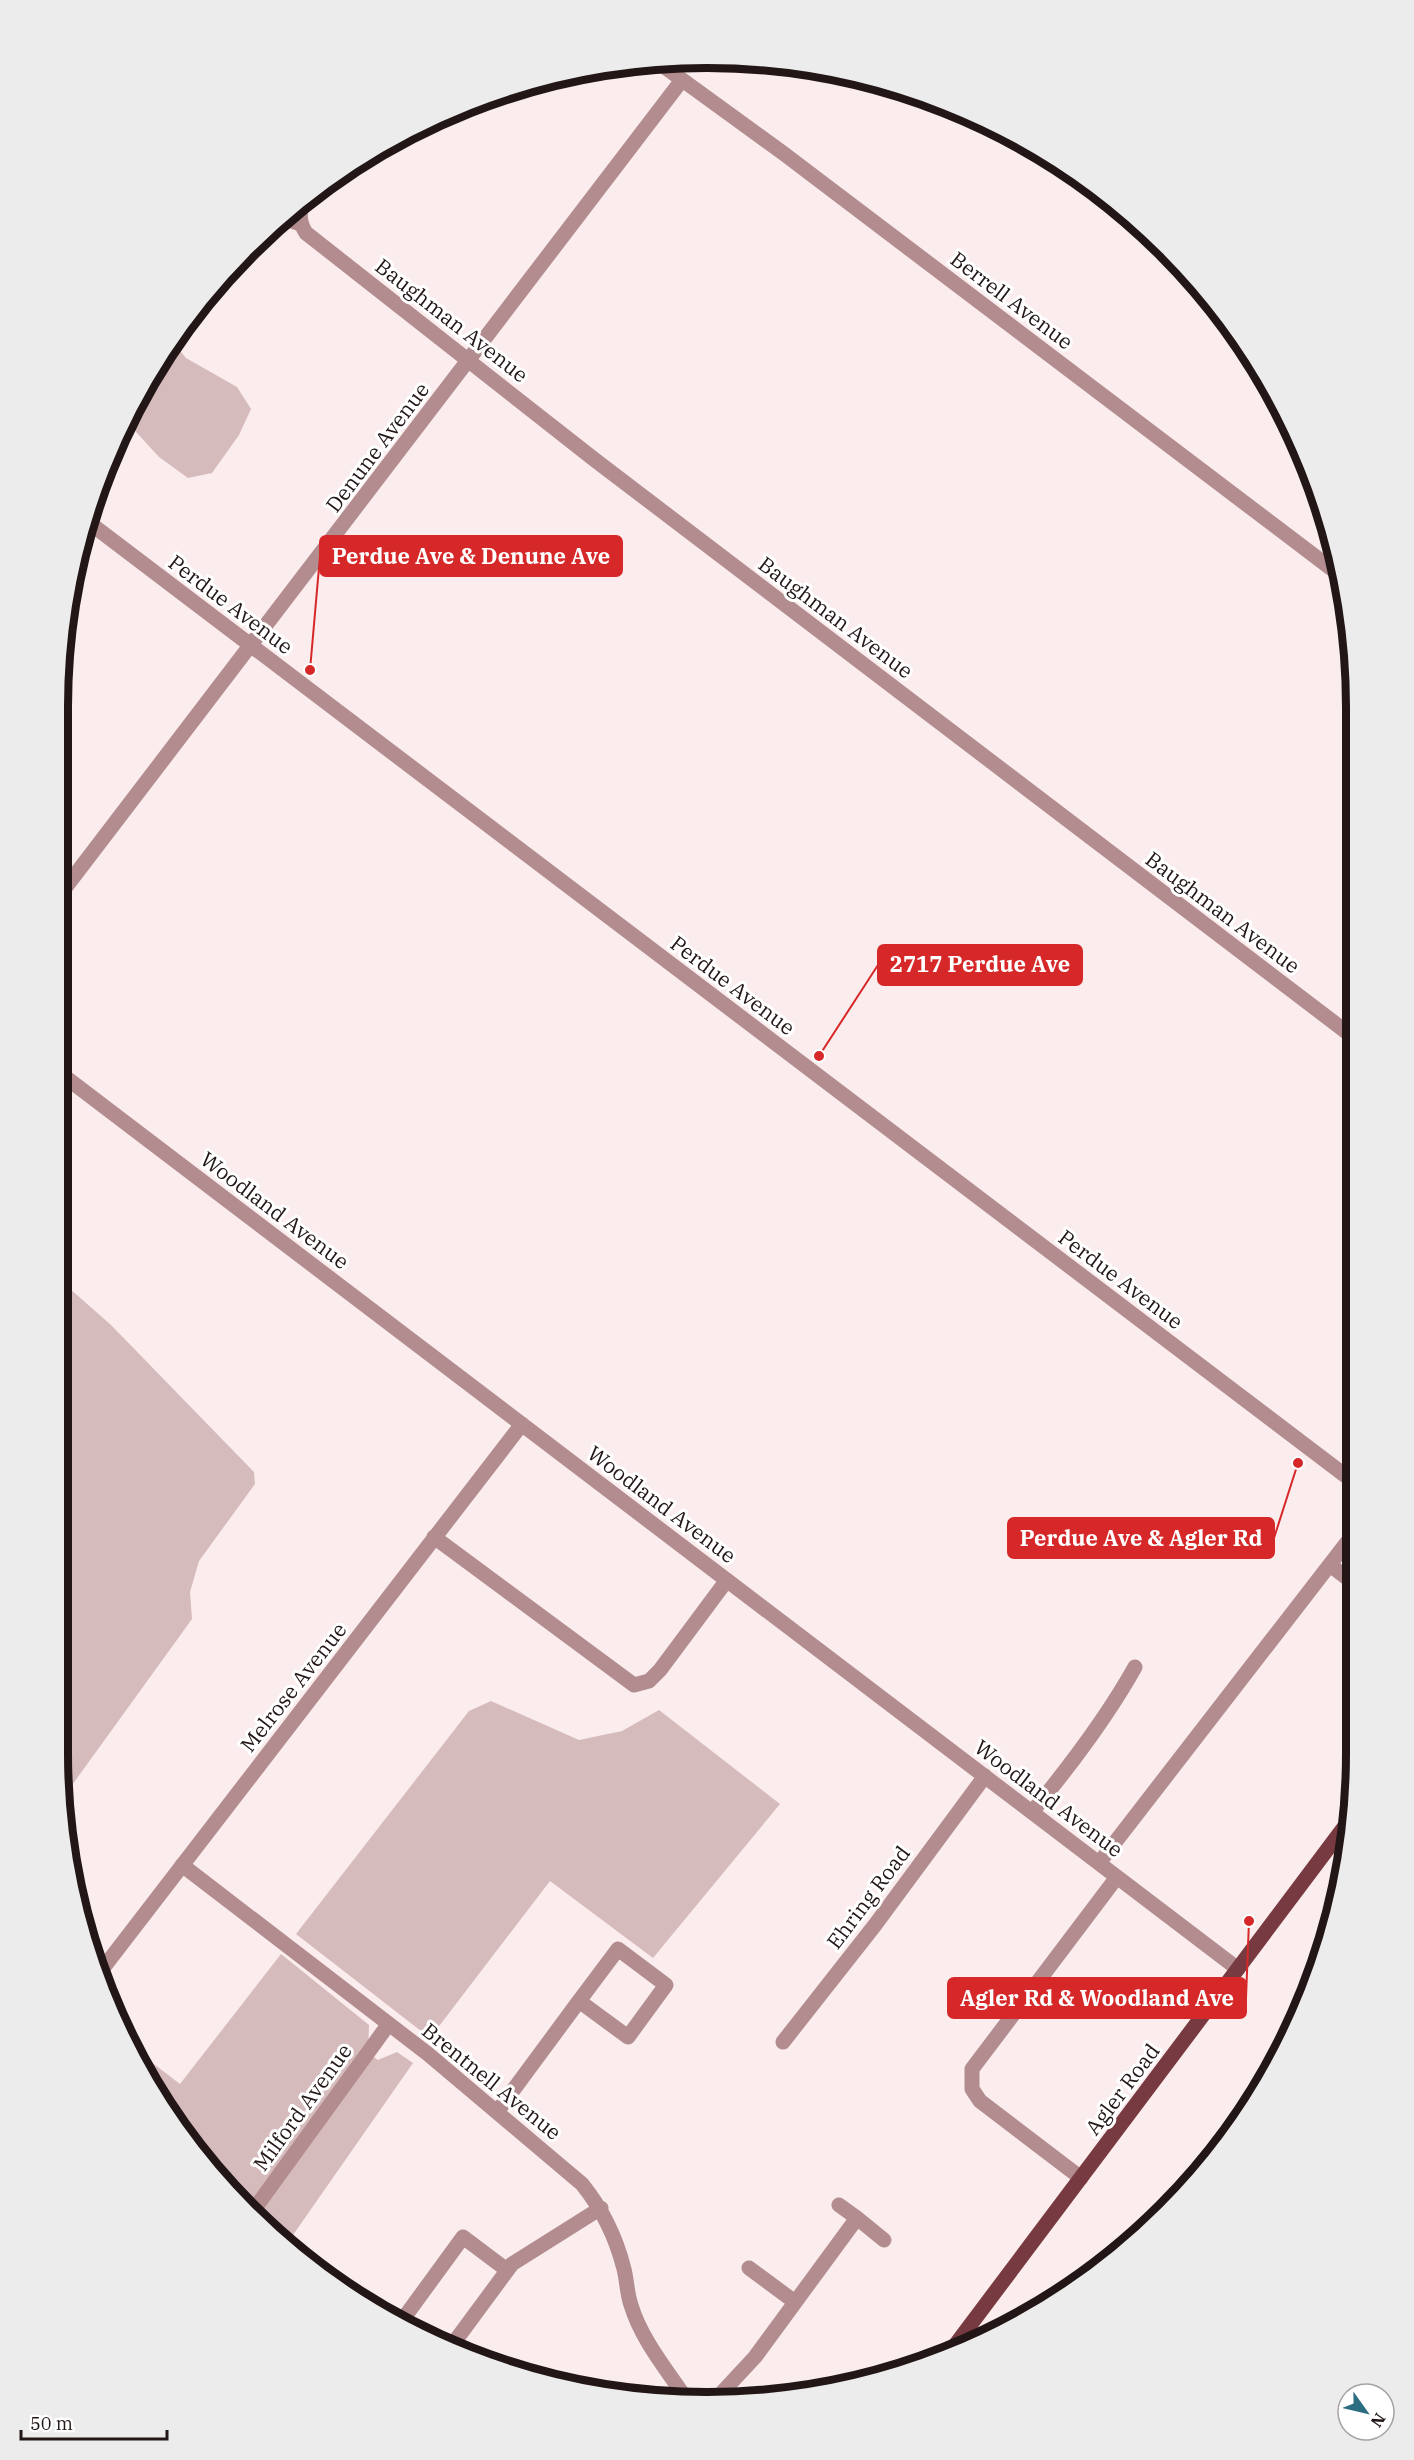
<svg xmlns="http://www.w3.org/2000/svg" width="1414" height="2460" viewBox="0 0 1414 2460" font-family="'IBM Plex Serif',serif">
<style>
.green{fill:#d6bbbd}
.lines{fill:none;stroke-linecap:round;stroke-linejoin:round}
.minor{stroke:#b28c8e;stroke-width:15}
.major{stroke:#783a41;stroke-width:15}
.labels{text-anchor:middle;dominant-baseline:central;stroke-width:6;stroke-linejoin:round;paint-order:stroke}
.street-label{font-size:21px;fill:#221616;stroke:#fff}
.rim{fill:none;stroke:#221616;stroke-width:8}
.leader{fill:none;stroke:#d62828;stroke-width:2}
.callout-dot{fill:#d62828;stroke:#fff;stroke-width:2}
.callout{fill:#d62828;stroke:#d62828;stroke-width:2}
.callout-label{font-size:22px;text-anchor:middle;font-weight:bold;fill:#fff}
</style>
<rect width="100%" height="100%" fill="#fbeced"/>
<path class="green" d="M173,342L186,358L237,387L251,409L239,435L212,473L188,478L159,457L126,421L144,382Z
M61,1281L111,1325L254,1472L255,1484L199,1561L190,1592L192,1619L62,1799Z
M491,1701L579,1740L622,1731L659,1710L780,1804L653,1958L550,1881L430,2038L296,1934L469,1711Z
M281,1954L369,2025L368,2053L378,2060L397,2052L413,2063L286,2245L248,2213L191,2148L125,2042L180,2084Z"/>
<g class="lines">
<path class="minor" d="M655,60L783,153L1341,576
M311,192C300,206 296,217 306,233L595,460L1353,1037
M283,218L300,224
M87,521L1355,1483
M59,896L682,80
M60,1073L1238,1969
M434,1537L634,1685L649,1681L660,1670L727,1580
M1330,1565L1355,1584
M1032,1812C1070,1766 1106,1719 1135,1667
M1099,1863L1355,1532
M182,1865L428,2054L582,2184C603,2210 616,2237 624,2269C627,2281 627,2294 631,2305C641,2339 667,2370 687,2400
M97,1976L522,1424
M783,2042L875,1925L985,1776
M497,2112L579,2001L628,2037L666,1985L618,1949L579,2001
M1081,2178L980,2101L972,2089V2069L1117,1877
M839,2205L857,2218
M250,2215L388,2025
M749,2268L795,2302
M422,2337L401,2322L463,2237L507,2270
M450,2348L512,2264L601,2208
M715,2400L755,2357L857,2218L884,2240"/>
<path class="major" d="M947,2356L1351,1818"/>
</g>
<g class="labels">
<g class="street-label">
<text transform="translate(1012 300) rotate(37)">Berrell Avenue</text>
<text transform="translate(452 320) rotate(38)">Baughman Avenue</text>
<text transform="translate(377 447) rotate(-53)">Denune Avenue</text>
<text transform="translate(231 604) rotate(37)">Perdue Avenue</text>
<text transform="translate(836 617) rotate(37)">Baughman Avenue</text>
<text transform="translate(1223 912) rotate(37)">Baughman Avenue</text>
<text transform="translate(733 985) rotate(37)">Perdue Avenue</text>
<text transform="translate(275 1210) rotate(37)">Woodland Avenue</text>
<text transform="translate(1121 1279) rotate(37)">Perdue Avenue</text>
<text transform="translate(662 1504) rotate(37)">Woodland Avenue</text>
<text transform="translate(293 1687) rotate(-52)">Melrose Avenue</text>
<text transform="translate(1049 1798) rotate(37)">Woodland Avenue</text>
<text transform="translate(868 1897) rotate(-53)">Ehring Road</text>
<text transform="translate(492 2081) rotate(39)">Brentnell Avenue</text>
<text transform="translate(1122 2089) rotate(-53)">Agler Road</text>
<text transform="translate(302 2107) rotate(-54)">Milford Avenue</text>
</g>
</g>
<path d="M0 0H1414V2460H0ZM707 68H707A639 639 0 0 1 1346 707V1753A639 639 0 0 1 707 2392H707A639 639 0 0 1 68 1753V707A639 639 0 0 1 707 68Z" fill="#edecec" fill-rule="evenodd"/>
<path class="rim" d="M707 68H707A639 639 0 0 1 1346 707V1753A639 639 0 0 1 707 2392H707A639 639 0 0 1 68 1753V707A639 639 0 0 1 707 68Z"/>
<path class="leader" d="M310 670L320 556M819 1056L878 965M1298 1463L1274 1538M1249 1921L1246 1998"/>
<g class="callout-dot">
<circle cx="310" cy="670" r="6"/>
<circle cx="819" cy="1056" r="6"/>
<circle cx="1298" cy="1463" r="6"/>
<circle cx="1249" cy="1921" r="6"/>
</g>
<g class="callout">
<rect x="320" y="536" width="302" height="40" rx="6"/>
<rect x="878" y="945" width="204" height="40" rx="6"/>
<rect x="1008" y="1518" width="266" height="40" rx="6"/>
<rect x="948" y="1978" width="298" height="40" rx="6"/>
</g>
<g class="callout-label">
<text x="471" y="564">Perdue Ave &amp; Denune Ave</text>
<text x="980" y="972">2717 Perdue Ave</text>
<text x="1141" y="1546">Perdue Ave &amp; Agler Rd</text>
<text x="1097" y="2006">Agler Rd &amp; Woodland Ave</text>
</g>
<g transform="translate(1366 2412) rotate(124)"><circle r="28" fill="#ffffff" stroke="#a7a2a2" stroke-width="1.5"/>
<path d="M0-4.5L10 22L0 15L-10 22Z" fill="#2c6e81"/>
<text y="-9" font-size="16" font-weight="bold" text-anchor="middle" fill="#221616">N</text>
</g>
<path d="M21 2430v9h146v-9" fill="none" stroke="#221616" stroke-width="3"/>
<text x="30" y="2430" font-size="18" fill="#221616" stroke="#ffffff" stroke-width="4.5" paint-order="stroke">50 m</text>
</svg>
